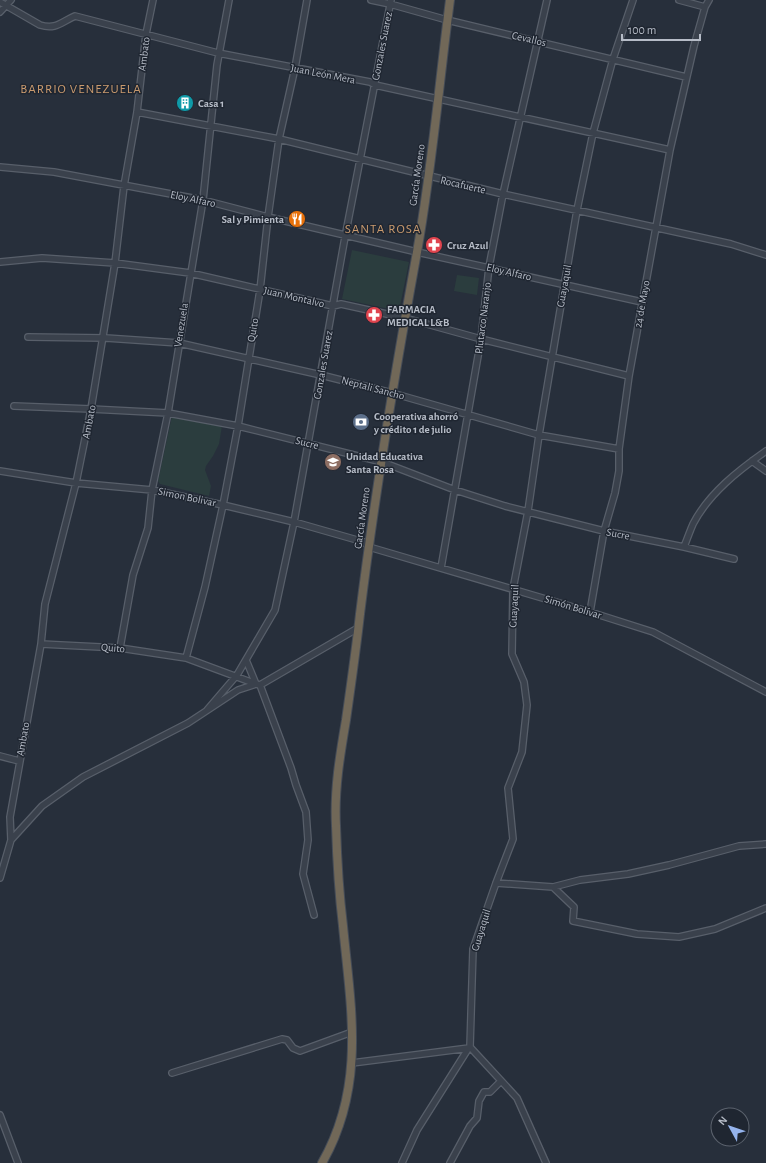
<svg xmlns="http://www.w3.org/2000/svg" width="766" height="1163" viewBox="0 0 766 1163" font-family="'Alegreya Sans',sans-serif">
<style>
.green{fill:#2b3d3e}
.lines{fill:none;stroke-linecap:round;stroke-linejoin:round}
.minor-casing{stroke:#585f6a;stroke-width:8}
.highway-casing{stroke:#454c57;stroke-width:10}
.minor{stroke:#3a414c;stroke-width:5.5}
.highway{stroke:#716858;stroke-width:8}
.labels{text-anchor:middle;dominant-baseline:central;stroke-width:3;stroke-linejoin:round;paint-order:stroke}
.street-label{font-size:11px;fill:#b6bcc7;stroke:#1f2631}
.poi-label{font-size:11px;font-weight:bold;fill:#b6bcc7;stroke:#1f2631;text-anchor:start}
.quarter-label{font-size:13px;letter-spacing:1px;fill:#c99a6e;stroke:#1f2631}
</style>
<rect width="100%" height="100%" fill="#272f3b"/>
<path class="green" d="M352,250L409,262L399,311L342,299Z
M457,275L479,278L477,295L454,291Z
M172,416L222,426L219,444L213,456L206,466L205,470L211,486L209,496L160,484L158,481Z"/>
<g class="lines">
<g class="minor-casing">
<path id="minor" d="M371,0L390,4L447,20L686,77
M679,0L705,7
M0,2L40,25C56,30 61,22 75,16L218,53L370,82L375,85L670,150
M0,12L11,0
M137,112L279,139L503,194L731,244L766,255
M0,167L54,172L203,200L268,217L417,252L642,302
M0,262L42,258L115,263L190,273L333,306L341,304L405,318L481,339L629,376
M28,337L106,338L179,343L321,375L392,393L539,435L619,449
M14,406L91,409L168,413L238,426L382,462L455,490L505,506L604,531L684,547L734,559
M752,461L766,471
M0,471L76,483L152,490L223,505L294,522L364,542L369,547L590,612L653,632L766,692
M684,547C687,539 690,531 693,524C709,493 739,470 766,451
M441,568L481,339L489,267L503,194L547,0
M590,612L604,531L615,493L619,471V449L629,376L670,150L694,46L705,7L709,0
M41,644L120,648L186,658L256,684
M120,648L133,575L148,528L152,490L168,413L203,200L217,65L229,0
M186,658L205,587L223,505L238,426L260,290L268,217L279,139L295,68L307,0
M246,660L256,684
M260,685L291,768L296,785L306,812L308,840L303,874L314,915
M207,710L237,675L275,610L294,522L345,237L391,0
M0,756L19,761
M11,840L10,817L41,644L45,604L76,483L91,409L115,263L124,186L137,112L146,34L153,0
M0,878L11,840L42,806L83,777L188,723L238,690L256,684L260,685L358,628
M496,883L553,887L574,907L573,921L637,934L679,937L715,929L766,908
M553,887L580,880L628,874L669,865L739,846L766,844
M352,1063L469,1048
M172,1073L282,1039L287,1040L293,1048L300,1051L352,1032
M0,1115L18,1163
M402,1163L417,1130L468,1049
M450,1163L470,1126L477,1118L479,1101L484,1092H490L501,1081
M546,1163L517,1098L470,1047L473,949L496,883L513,839L508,788L522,752L527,705L524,682L512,654L513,589L528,511L539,435L577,210L593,133L613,59L633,0"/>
</g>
<g class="highway-casing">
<path id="highway" d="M322,1163C366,1086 351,1009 343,926C339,893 337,859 336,826C334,790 340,755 346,720C351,685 356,650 360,614C375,493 395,372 417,252C432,169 439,84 450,0"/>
</g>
<use href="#minor" class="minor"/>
<use href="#highway" class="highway"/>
</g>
<defs>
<g id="building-disc" transform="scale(0.9)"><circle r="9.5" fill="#0f9aa8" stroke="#1f2631"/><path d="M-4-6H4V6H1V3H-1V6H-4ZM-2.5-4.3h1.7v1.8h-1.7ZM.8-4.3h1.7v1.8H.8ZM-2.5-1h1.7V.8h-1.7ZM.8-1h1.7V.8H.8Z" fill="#fff"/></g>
<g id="restaurant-disc" transform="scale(0.9)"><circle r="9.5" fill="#e8710a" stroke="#1f2631"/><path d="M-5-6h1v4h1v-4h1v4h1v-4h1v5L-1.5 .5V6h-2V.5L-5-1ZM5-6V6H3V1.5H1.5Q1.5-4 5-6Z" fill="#fff"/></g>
<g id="pharmacy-disc" transform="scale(0.9)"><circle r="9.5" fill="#e0444e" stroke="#1f2631"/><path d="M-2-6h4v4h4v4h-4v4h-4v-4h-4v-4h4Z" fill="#fff"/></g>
<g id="bank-disc" transform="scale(0.9)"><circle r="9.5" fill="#5c6f8a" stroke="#1f2631"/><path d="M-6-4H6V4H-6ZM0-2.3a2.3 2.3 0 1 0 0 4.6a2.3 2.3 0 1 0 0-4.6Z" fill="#fff"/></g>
<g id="school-disc" transform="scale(0.9)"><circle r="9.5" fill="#8d6e63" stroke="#1f2631"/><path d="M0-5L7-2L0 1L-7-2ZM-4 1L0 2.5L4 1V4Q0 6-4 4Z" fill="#fff"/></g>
</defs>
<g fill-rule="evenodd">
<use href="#building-disc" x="185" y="103"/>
<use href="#restaurant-disc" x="297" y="219"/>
<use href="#pharmacy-disc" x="434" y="245"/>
<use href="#pharmacy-disc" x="374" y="315"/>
<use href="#bank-disc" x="361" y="422"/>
<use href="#school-disc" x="333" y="462"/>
</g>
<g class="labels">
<g class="street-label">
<text transform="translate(529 39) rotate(13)">Cevallos</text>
<text transform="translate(382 46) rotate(-79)">Gonzales Suarez</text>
<text transform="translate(144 54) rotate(-83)">Ambato</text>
<text transform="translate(323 74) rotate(11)">Juan León Mera</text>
<text transform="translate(417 175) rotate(-82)">García Moreno</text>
<text transform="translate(463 185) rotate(13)">Rocafuerte</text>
<text transform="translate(193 199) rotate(12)">Eloy Alfaro</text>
<text transform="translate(509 272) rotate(13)">Eloy Alfaro</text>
<text transform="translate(564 286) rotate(-80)">Guayaquil</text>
<text transform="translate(294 297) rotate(13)">Juan Montalvo</text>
<text transform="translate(642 304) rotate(-80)">24 de Mayo</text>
<text transform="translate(483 318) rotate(-83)">Plutarco Naranjo</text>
<text transform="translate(181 325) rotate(-81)">Venezuela</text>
<text transform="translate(253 330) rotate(-80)">Quito</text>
<text transform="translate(323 365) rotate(-80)">Gonzales Suarez</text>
<text transform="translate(373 388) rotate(15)">Neptali Sancho</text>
<text transform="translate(89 422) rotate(-79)">Ambato</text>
<text transform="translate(307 443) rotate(14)">Sucre</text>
<text transform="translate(187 497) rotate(12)">Simon Bolivar</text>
<text transform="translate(362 518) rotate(-82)">García Moreno</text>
<text transform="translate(618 534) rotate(11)">Sucre</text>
<text transform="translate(514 606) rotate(-87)">Guayaquil</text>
<text transform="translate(573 607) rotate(17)">Simón Bolívar</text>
<text transform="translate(113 648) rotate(5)">Quito</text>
<text transform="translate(23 739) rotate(-80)">Ambato</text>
<text transform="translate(481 930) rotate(-73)">Guayaquil</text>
</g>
<g class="poi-label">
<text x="198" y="103">Casa 1</text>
<text x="284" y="219" text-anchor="end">Sal y Pimienta</text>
<text x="447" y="245">Cruz Azul</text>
<text x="387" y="309">FARMACIA<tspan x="387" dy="13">MEDICAL L&amp;B</tspan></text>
<text x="374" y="416">Cooperativa ahorró<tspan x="374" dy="13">y crédito 1 de julio</tspan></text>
<text x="346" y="456">Unidad Educativa<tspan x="346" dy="13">Santa Rosa</tspan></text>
</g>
<g class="quarter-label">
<text x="81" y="89">BARRIO VENEZUELA</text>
<text x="383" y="229">SANTA ROSA</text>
</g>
</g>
<g transform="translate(730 1127) rotate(310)"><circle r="19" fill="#1f2631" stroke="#5b626d"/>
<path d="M0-3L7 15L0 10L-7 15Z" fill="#95b4ed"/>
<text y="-6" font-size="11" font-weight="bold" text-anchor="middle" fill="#b6bcc7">N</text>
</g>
<path d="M622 34v6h78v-6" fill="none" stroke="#b6bcc7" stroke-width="2"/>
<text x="628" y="34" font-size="12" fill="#b6bcc7" stroke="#1f2631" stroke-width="3" paint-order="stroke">100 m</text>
</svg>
